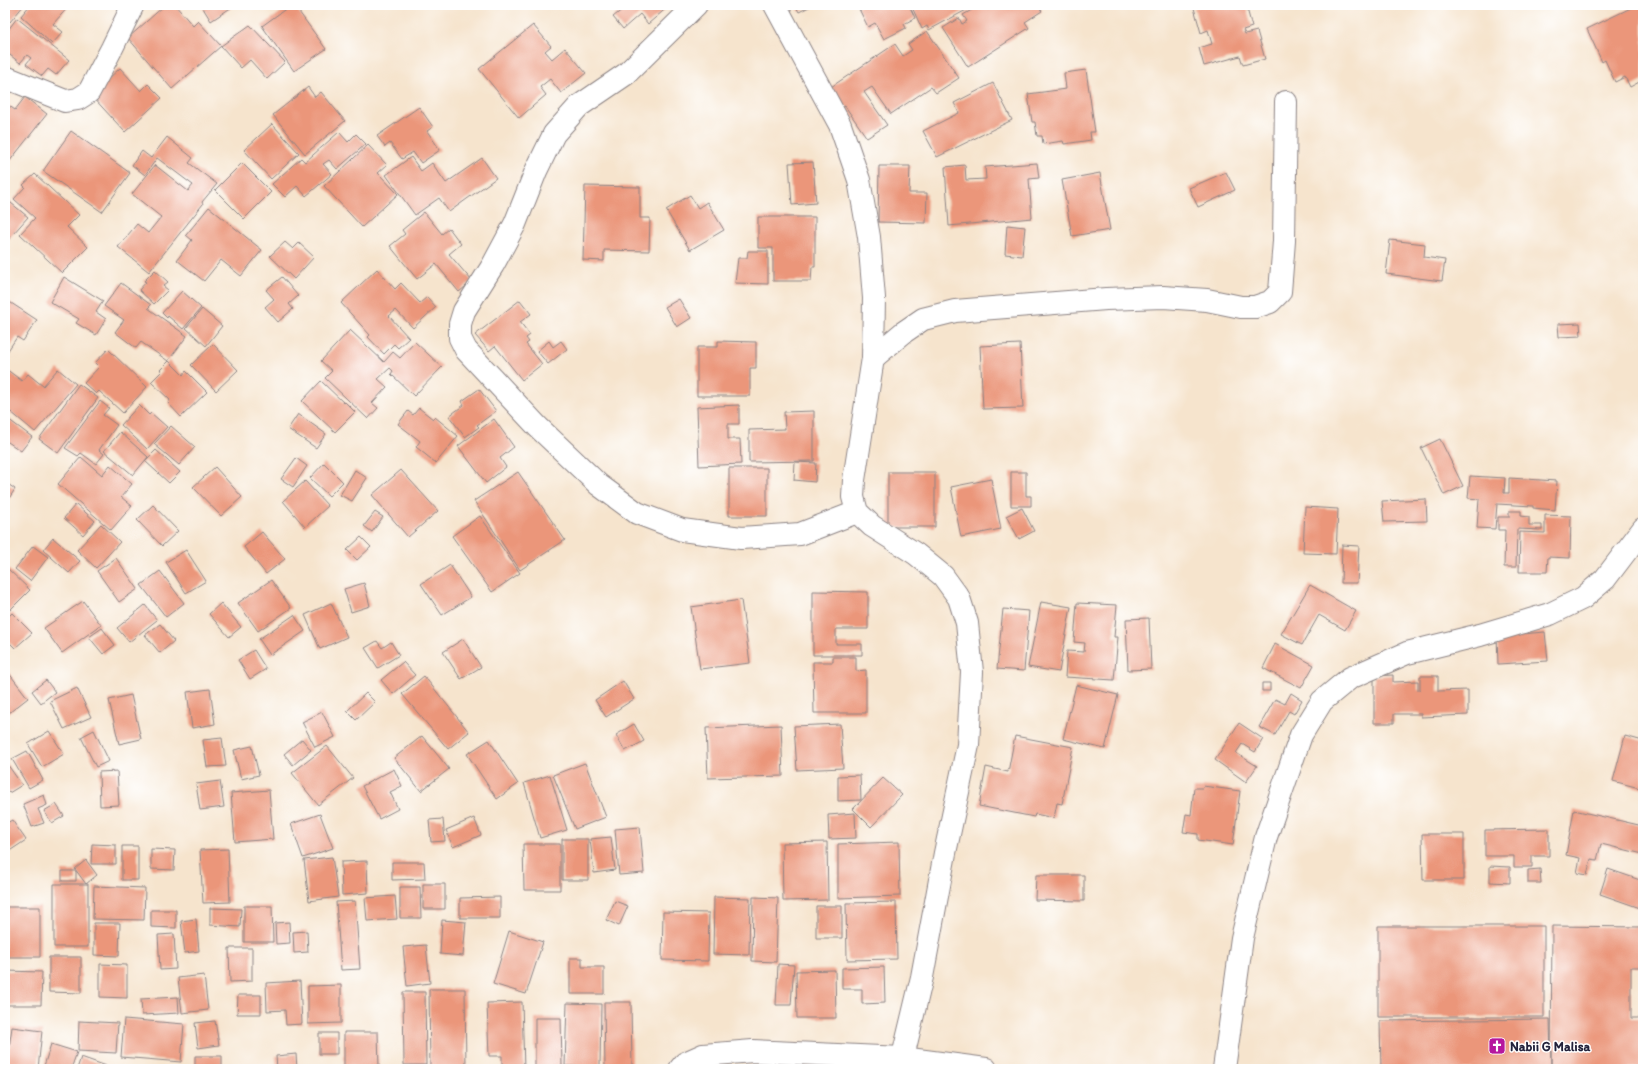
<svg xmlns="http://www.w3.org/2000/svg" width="1648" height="1074" viewBox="0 0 1648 1074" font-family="Itim,sans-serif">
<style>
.building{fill:#eb967a}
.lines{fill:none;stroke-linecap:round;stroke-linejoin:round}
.minor-casing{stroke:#8c8384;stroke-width:24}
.tertiary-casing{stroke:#8c8384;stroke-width:24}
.minor{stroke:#fff;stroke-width:22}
.tertiary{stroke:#fff;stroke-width:22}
.labels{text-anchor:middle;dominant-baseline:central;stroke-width:3;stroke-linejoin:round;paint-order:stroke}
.poi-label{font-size:13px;font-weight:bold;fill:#22223b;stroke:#fff;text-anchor:start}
</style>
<rect width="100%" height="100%" fill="#fff"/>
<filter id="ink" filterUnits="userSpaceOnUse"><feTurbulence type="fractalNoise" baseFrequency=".025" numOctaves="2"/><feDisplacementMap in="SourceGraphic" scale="8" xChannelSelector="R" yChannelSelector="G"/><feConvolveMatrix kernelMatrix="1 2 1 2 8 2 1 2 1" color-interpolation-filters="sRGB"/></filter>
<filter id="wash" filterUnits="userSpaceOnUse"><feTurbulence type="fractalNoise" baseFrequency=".012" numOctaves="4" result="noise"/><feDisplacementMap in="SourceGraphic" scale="16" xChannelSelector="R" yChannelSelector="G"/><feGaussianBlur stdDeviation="0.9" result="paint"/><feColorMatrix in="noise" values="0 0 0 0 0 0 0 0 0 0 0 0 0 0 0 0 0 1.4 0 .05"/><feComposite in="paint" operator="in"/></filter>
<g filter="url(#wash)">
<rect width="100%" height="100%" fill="#f6e4cd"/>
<g id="blocks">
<path class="building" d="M5,5H24L10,22L5,17Z
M30,5H70L53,24L63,32L52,44L21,16Z
M165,5H175L193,26L198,21L221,46L172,89L128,38Z
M201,5H235L211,21Z
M291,5H294L326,49L294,71L262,26Z
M628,5H670L648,24L640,14L623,29L613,17Z
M795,5H813L799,12Z
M862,5H909L915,18L904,24L906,28L884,39L875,23L868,27L858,7Z
M911,5H968L970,8L929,30L927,26L922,29Z
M973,5H1037L1042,11L1025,22L1029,28L968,67L943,28L959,18L962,24L967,21L963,15L975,8Z
M1205,5H1246L1252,27L1243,30L1245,34L1257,31L1265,59L1243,65L1240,56L1204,66L1199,48L1212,44L1208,30L1201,33L1194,8Z
M1637,5H1643V80L1630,87L1625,77L1615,82L1605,60L1602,62L1587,29Z
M17,18L69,60L56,75L48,69L42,76L26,64L31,58L27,55L20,63L5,51V34Z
M250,25L285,62L267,79L250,60L241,68L221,46Z
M533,25L551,46L545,51L552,59L565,48L586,73L561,93L550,79L540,87L546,95L519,118L479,69Z
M927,31L959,78L936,93L931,87L891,114L872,87L864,92L887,125L867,138L845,106L838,110L825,91L895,44L903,56L912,50L908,44Z
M120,68L141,91L148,84L162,98L125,132L91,95Z
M1086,70L1095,132H1090L1091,140L1064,144L1063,141L1043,144L1042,136H1037L1035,122H1032L1028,94L1066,89L1064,73Z
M993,83L1012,120L937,157L923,131L959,113L954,103Z
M308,87L315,97L321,92L345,121L305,154L273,115Z
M25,97L47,114L5,167V103L15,110Z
M419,107L433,127L427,131L440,150L421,163L413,152L402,159L390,143L385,147L377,136Z
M272,124L299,153L271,179L244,150Z
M71,131L130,173L102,212L43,171Z
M339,132L348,142L356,134L366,144L337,169L329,160L323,164L332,174L306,196L297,186L285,197L272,184L301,158L305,162Z
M167,137L193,158L189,163L217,184L202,202L203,204L149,272L118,247L137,224L148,233L161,217L132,194L155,165L188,191L193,185L157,158L145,175L132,165L142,151L151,158Z
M368,145L387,165L378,173L398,194L362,227L324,186Z
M411,157L421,171L432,163L446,183L482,158L496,178L449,212L439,198L415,215L386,175Z
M813,162L816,203L792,205L789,163Z
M242,163L271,192L244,219L215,190Z
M1037,163L1039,178L1029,179L1032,218L949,226L945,167L965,165L966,180L986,179L985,167Z
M879,166H910L909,193H927L926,223L878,222Z
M1226,172L1235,190L1198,207L1189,188Z
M1100,173L1110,230L1072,236L1062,180Z
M35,174L79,215L67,227L88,247L62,273L20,234L35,218L14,199L25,187L23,185Z
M585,186L640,187V218H650L649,251L604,250V261L583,260Z
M690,195L698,208L707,202L724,230L690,250L666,210Z
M5,198L28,217L5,243Z
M209,207L262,250L241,276L221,260L204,281L177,260L192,240L186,235Z
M424,212L442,234L449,228L461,244L449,254L472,281L459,292L436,264L417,279L390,246L405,234L402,230Z
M758,217H815V267H812L811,281H773V248H758Z
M1007,225L1025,227L1022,256L1005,254Z
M1390,240L1425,244L1424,257L1445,260L1442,281L1386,274Z
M285,242L293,249L299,243L314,257L294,279L270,256Z
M748,251H768V284L735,283L738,258H747Z
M377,269L395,289L401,283L420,303L427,297L436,307L413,328L396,310L389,316L409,338L398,348L394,344L384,354L368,337L370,335L341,303Z
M155,270L168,282L163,286L168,290L154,304L139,290L146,282L144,281Z
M64,277L103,301L96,312L106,319L96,335L76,323L79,319L50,302Z
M282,277L298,296L289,304L293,309L278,322L265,307L274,299L266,290Z
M121,283L151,305L148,308L187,336L168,361L141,342L136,348L115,332L124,320L104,306Z
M182,291L201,308L183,329L168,316L167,318L162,313Z
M5,299L37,320L23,341L17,337L7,352L5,350Z
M679,299L691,318L677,327L665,307Z
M520,300L531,314L520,322L530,335L526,338L529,342L526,344L542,364L522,380L495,346L489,351L475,335Z
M202,309L222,326L206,346L186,328Z
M1580,323L1581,336L1559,337L1558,324Z
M350,330L384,362L393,352L400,358L415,342L442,367L414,396L391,374L393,371L390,368L378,379L387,387L372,403L378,408L368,419L325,378L332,371L321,361Z
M549,341L553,347L561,341L567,349L548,364L537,351Z
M718,341L756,342V368H750V396H697V347H718Z
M213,344L238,370L216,391L191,365Z
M1020,344L1023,408L983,409L980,346Z
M108,349L147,387L123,413L99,391L96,394L84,383L99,367L95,363Z
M169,361L183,375L186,371L207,392L181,417L168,403L170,400L151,382L162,371L160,370Z
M6,369L22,381L28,374L43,386L58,369L76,384L35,432L11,412L6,418L5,417Z
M321,381L344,403L345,402L355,412L335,432L302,401Z
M79,384L98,398L58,453L39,439Z
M479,389L496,411L477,425L479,427L465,437L449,416L464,405L462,401Z
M100,401L109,408L103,415L117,425L99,450L104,454L96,464L81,453L78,456L65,448Z
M139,405L149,415L151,413L167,427L147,449L121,425Z
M739,405V424H728V439H740L741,464L699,466L697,407Z
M419,408L433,419L435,417L458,436L436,463L416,447L420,441L398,424L408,411L413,415Z
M814,411V461L749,462V430L785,429L784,412Z
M298,414L326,434L316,448L288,429Z
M8,419L32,437L21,451L5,440V424Z
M494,419L514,447L500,458L506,467L486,483L458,446Z
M171,426L195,447L179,465L154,444Z
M120,432L148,457L133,475L104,451Z
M1440,439L1463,486L1444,495L1421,448Z
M156,450L180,472L169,483L145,461Z
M81,457L102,475L110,465L132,484L121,497L132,506L111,530L58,484Z
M296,458L307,466L293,487L281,479Z
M795,462L816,463L815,482L794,480Z
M324,463L343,482L329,496L310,478Z
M215,467L242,497L221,516L193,487Z
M729,468H767V516H729Z
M355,470L367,478L352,501L340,495Z
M401,470L438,511L408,537L372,495Z
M518,472L565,540L520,570L474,501Z
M888,472H935V527H888Z
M1011,472H1026V496H1031V506H1011Z
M1470,476L1505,478L1504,493H1509V478L1557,481L1555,510L1533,508V506L1497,504L1495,529L1477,528L1479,499L1468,498Z
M991,479L1001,529L961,537L951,487Z
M305,481L328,506L305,527L283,501Z
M5,482L15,489L5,505Z
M1426,499L1427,521L1384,522L1382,501Z
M76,504L95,521L83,535L64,518Z
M153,505L178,531L162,546L137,520Z
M1305,507L1338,509L1336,554L1303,553Z
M1022,508L1034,531L1019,539L1006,516Z
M1509,511H1521V516L1529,517V525H1542V530L1517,529L1516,567H1504L1505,530H1498V517H1509Z
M375,512L383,517L372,532L364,526Z
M1545,515L1571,516L1570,558L1548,557L1547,572H1519L1520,532L1545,533Z
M480,516L520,573L492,592L452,536Z
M101,524L120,542L96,568L77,550Z
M262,532L285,559L266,574L244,547Z
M361,537L371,547L357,560L347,550Z
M53,538L80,561L69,573L43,550Z
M1342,545L1359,546L1357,583H1341Z
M33,546L48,557L30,581L15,569Z
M186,550L206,581L186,593L166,562Z
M116,558L138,589L119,602L97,571Z
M450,565L471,597L442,615L421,584Z
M7,568L30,590L8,612L5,609V570Z
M160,571L184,603L166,617L141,585Z
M271,580L291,608L258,631L238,603Z
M364,583L370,606L351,612L344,589Z
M1310,585L1356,611L1345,630L1319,615L1302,645L1281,634Z
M813,591L868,592V629H836V644H862V655H813Z
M741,600L750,663L700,669L691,607Z
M83,601L101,625L62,653L44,628Z
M1041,602L1071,607L1059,672L1028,667Z
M221,603L241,627L229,637L209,614Z
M331,603L347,637L320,649L305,615Z
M1077,603L1117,605L1114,637H1118L1114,680L1065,677L1067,651L1084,652L1085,643L1074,642Z
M145,605L157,620L129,642L117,628Z
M1003,609L1029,611L1024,671L997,669Z
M12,613L32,633L15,648L5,638V620Z
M294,615L305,631L270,655L259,639Z
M1149,618L1151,669L1128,670L1126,619Z
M160,624L174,641L160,653L145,635Z
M102,628L115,645L103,654L89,637Z
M1545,632L1548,661L1498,664L1497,636Z
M463,639L481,667L461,679L443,652Z
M377,641L382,648L391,642L399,655L378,668L365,648Z
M1275,644L1314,665L1301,688L1263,668Z
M254,650L266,669L250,679L238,660Z
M833,657H856V671L866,670V713H814L813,662H833Z
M403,662L415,675L393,694L381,680Z
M5,668L28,698L5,716V697L6,696L5,694Z
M1393,675V682L1418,681V690H1420V676H1438V691L1468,690V715L1421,717V714H1394V723H1374V676Z
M424,676L469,732L448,749L402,694Z
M46,680L55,692L41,703L32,691Z
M623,681L634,699L606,717L595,700Z
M1262,683H1270V691H1262Z
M1076,685L1118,695L1105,749L1063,739Z
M77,688L91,717L64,729L50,701Z
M210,689L215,724L192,728L187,692Z
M366,693L375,702L356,720L347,711Z
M1291,693L1302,700L1294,714L1289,711L1275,735L1259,727L1275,699L1285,704Z
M131,695L141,739L119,744L109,700Z
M322,712L335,737L315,747L302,722Z
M1239,723L1263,739L1255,752L1242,744L1236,753L1257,766L1246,782L1215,760Z
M634,724L644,741L625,751L616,735Z
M840,724L843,768L797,770L794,726Z
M781,725L783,776L708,778L706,728Z
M94,730L109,761L96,767L81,737Z
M49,731L64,754L42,767L28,744Z
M422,736L449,769L421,791L394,758Z
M1015,736L1073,747L1062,804L1057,803L1054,818L1035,814L1034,817L979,806L986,767L1008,772Z
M1625,736L1643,741V789L1613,781Z
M222,738L226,766L207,767L203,740Z
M302,739L311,750L293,765L284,754Z
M489,740L518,784L497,799L467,754Z
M252,746L259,775L241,779L234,750Z
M327,746L353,778L318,805L292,773Z
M27,751L43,780L29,788L12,759Z
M5,761L22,785L9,793L5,788Z
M585,763L606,817L575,829L553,775Z
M394,769L402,786L390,792L398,809L379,819L362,786Z
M117,771L119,805L100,806L99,772Z
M550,775L567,830L540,838L524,783Z
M860,775L861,800L838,801V776Z
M883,778L902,795L871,827L853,809Z
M220,781L224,807L200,810L196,784Z
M1203,786L1240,791L1233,845L1198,840V834L1183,832L1186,814L1191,815L1194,788H1203Z
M269,790L273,839L235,842L231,793Z
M44,795L47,805L38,809L44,823L32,827L23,804Z
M56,804L64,816L52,823L44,811Z
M1574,810L1643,826V854L1601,844L1597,860L1591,859L1587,875L1577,873L1580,858L1566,855Z
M855,813L856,838L829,839L828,815Z
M320,814L333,848L303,858L291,824Z
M474,818L481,835L453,847L446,830Z
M443,819L445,841L431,842L429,820Z
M12,820L26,840L5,854V824Z
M640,827L644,873L619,875L615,829Z
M1549,829V856H1532V867H1514V856H1485V830Z
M1422,834H1464V880H1423Z
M611,837L615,870L594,873L590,839Z
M562,839H588V880H562Z
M827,842L828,900L783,901L782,843Z
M899,842L900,896L838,898V844Z
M92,844L116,845V864H91Z
M523,844H560V890H524Z
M122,846H138V880H122Z
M151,849L175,850L174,870L151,869Z
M228,849L230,902L203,903L200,850Z
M332,857L338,897L309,901L304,860Z
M86,860L97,875L86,884L75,869Z
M367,861L368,893L342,895L341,862Z
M392,862H424L425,879L392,880Z
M1490,866L1510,867V883L1490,882Z
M1540,869L1541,883H1528V870Z
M1608,869L1643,881V909L1600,894Z
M62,871H76V881H62Z
M1036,875H1084V901L1035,900Z
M54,884H88V947H54Z
M423,884H445V909H423Z
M94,886L145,888L144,920L93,919Z
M400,887H420L421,918H400Z
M395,896L397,919L367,921L365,898Z
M500,897V918H460V898Z
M714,897L750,898L749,955L713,954Z
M753,897L778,898L776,962L752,961Z
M355,901L360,969L341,970L336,902Z
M615,901L628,906L619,926L606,920Z
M896,902L897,959L847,960L846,903Z
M244,906H272L273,942H244Z
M816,906H842V938H816Z
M5,907H40V957H5Z
M210,908L241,909L240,927L210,925Z
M151,910H176V928L151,927Z
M663,912L709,913L708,961L662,960Z
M196,919L199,951L185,953L181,921Z
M442,920L466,922L463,956L440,954Z
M289,922L290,943L276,944L275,923Z
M94,923H120L119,956L94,955Z
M1378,926H1544V1017H1378Z
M1552,926L1643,927V967H1631V1018H1643V1069H1381L1380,1021L1550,1019L1551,1066Z
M307,931L308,952L294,953L293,932Z
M509,931L543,942L526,994L493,984Z
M174,934L176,969L160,970L158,935Z
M426,945L430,983L407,986L403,947Z
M229,948H252V981L230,982Z
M49,957H81V993L49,992Z
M570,958H582V967H604V994H570Z
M100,964L127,965V998L100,997Z
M778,964L794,965L791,1005H776Z
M884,967L885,1003L862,1004V989H842V968Z
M835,970L836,1018H797L796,971Z
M5,971L42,972L41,1005H5Z
M204,975L208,1010L182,1013L178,978Z
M300,981L302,1024L286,1025L285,1010L267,1011L266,983Z
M341,985V1023L308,1024V986Z
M429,989H465L466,1069H430Z
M403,992H425L426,1065H404Z
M238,995H261V1014H237Z
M178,997L179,1013L142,1015L141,999Z
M522,1002L524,1069H502V1056H489L487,1003Z
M604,1002H631L632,1069H605Z
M567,1003L601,1004L600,1067L565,1066Z
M535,1018H561L562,1066L535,1067Z
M124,1019L184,1024L181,1062L121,1057Z
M79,1021L118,1023L116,1053L78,1051Z
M215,1021L219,1045L198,1048L195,1023Z
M12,1027L42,1031L38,1069H6Z
M344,1032H378L379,1069H344Z
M319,1033H337V1054H319Z
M51,1044L77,1052L71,1069H43Z
M296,1054L297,1069H277L276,1056Z
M195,1056H222V1069H195Z
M81,1057L115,1069H77Z"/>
</g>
</g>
<g filter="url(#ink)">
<use href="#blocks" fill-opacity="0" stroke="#8c8384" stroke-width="1"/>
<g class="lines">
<g class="minor-casing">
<path id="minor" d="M696,5L626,74L579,106L554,134L536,171L515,224L493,265L464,311L460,324V338L466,350L538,427L599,485L637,513L682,530L741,538L800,534L857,512
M5,77L65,101L78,99L89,92L112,48L133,5
M873,358L904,332L923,319L955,311L1106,299L1163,297L1207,300L1241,307H1255L1270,302L1280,292L1284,241L1286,102
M680,1069L685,1063L703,1055L753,1051L902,1058L986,1069"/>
</g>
<g class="tertiary-casing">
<path id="tertiary" d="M775,5L840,125L859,180L869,237L874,298L873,358L854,480L853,497L857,512L872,526L916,554L943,576L959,598L967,623L972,672L968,745L945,853L922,977L900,1069
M1224,1069L1242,938L1266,837L1301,735L1322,701L1350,678L1407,653L1480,635L1550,614L1583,598L1605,579L1643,529"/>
</g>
<use href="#minor" class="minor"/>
<use href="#tertiary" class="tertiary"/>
</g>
</g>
<defs>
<g id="church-square" transform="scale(0.9)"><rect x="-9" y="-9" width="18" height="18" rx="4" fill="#b5179e" stroke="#fff"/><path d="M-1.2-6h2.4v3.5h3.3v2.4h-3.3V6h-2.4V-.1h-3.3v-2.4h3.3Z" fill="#fff"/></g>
</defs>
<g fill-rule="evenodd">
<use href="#church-square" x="1497" y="1046"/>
</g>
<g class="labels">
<g class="poi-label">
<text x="1510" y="1046">Nabii G Malisa</text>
</g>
</g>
<rect width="1648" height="1074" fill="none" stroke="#fff" stroke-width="20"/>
</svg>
